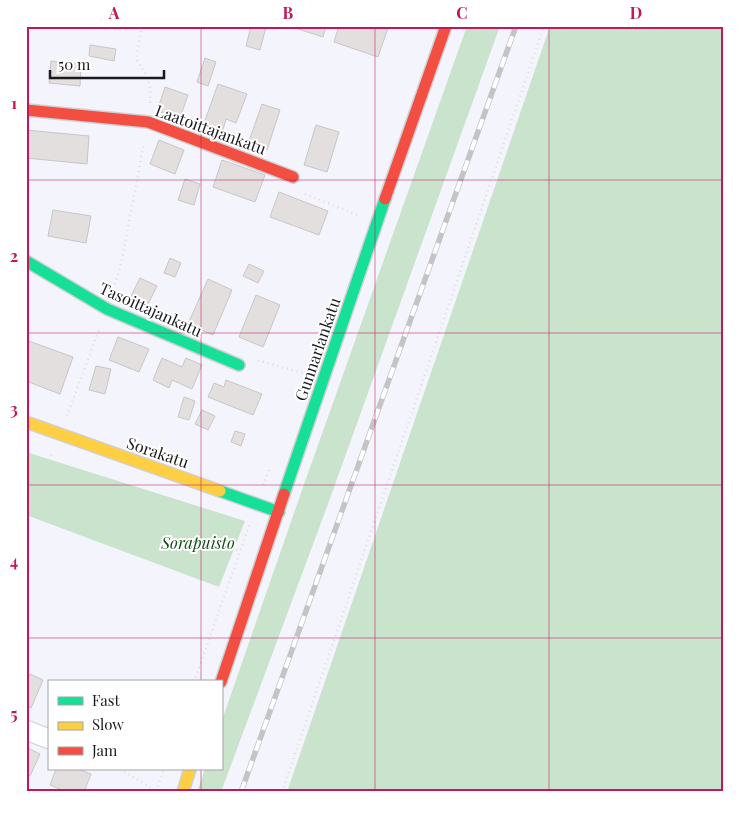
<svg xmlns="http://www.w3.org/2000/svg" width="750" height="818" viewBox="0 0 750 818" font-family="'Playfair Display',serif">
<style>
.green{fill:#cae3cc}
.building{fill:#e4dfdf;stroke:#c7c6c8}
.lines{fill:none;stroke-linecap:round;stroke-linejoin:round}
.street-casing{stroke:#cfd0d5;stroke-width:21}
.fast-casing{stroke:#cfd0d5;stroke-width:14}
.slow-casing{stroke:#cfd0d5;stroke-width:14}
.jam-casing{stroke:#cfd0d5;stroke-width:14}
.path{stroke:#dddddf;stroke-width:2.5;stroke-dasharray:1 4;stroke-linecap:butt}
.street{stroke:#fdfeff;stroke-width:19}
.fast{stroke:#16e098;stroke-width:11}
.slow{stroke:#ffcf43;stroke-width:11}
.jam{stroke:#f24e42;stroke-width:11}
.rail-casing{stroke:#c4c4c6;stroke-width:5.5}
.rail{stroke:#fff;stroke-width:4;stroke-dasharray:11;stroke-linecap:butt}
.grid{fill:none;stroke:#c2185b;stroke-width:1;stroke-opacity:0.55}
.labels{text-anchor:middle;dominant-baseline:central;stroke-width:4;stroke-linejoin:round;paint-order:stroke}
.street-label{font-size:16px;fill:#1a1a1e;stroke:#fff}
.park-label{font-size:16px;font-style:italic;fill:#114b12;stroke:#fff}
.neatline{fill:none;stroke:#c2185b;stroke-width:2}
.grid-label{font-size:16px;text-anchor:middle;font-weight:bold;fill:#c2185b}
</style>
<rect width="100%" height="100%" fill="#f4f5fc"/>
<path class="green" d="M467,26H500L328,504L221,792H197L205,769H221V723L302,490Z
M550,26H724V792H287Z
M26,452L245,521L219,587L26,515Z"/>
<path class="building" d="M251,26L266,27L260,50L246,46Z
M289,26H326L323,37Z
M339,26H383L388,28L378,57L334,42Z
M90,45L116,49L114,61L89,56Z
M205,58L216,62L208,86L197,82Z
M51,61L81,64L80,86L49,83Z
M218,84L247,94L236,123L226,119L222,133L203,126Z
M165,87L188,95L180,118L157,111Z
M262,104L280,110L267,150L248,144Z
M316,125L339,132L327,172L304,165Z
M26,130L89,136L87,164L26,158Z
M159,140L184,150L175,174L150,164Z
M222,160L265,175L255,202L213,187Z
M185,179L200,184L194,205L178,200Z
M279,192L328,211L319,235L270,217Z
M53,210L91,216L86,243L48,236Z
M170,258L181,263L175,277L164,273Z
M249,264L264,271L258,283L243,276Z
M140,278L157,286L144,312L127,304Z
M208,279L232,290L213,335L188,324Z
M256,295L280,305L263,347L239,337Z
M118,337L149,349L139,372L109,360Z
M26,340L73,357L60,394L26,381Z
M162,358L182,367L186,358L202,365L192,389L172,380L169,388L153,380Z
M96,366L111,369L105,394L89,390Z
M226,380L262,394L253,415L208,397L214,383L224,387Z
M184,397L195,401L189,420L178,417Z
M202,410L215,416L208,430L195,424Z
M235,431L245,434L241,446L231,442Z
M30,674L43,680L31,708L26,706V682Z
M26,747L40,754L30,776L26,774Z
M56,769H78L91,774L84,792H67L50,785Z"/>
<g class="lines">
<g class="street-casing">
<path id="street" d="M26,730L49,739"/>
</g>
<g class="fast-casing">
<path id="fast" d="M26,261L107,309L239,365
M220,491L279,512
M284,494L385,199"/>
</g>
<g class="slow-casing">
<path id="slow" d="M26,422L220,491
M183,792L190,769"/>
</g>
<g class="jam-casing">
<path id="jam" d="M26,110L148,122L293,177
M385,199L446,26
M221,682L284,494"/>
</g>
<path class="path" d="M142,26L136,59C147,74 152,84 150,103
M305,194L358,215
M113,289L120,269L144,143
M258,361H260L303,373
M67,416L100,327
M263,485L269,470
M26,486L91,509L170,530L240,551
M26,510L52,453
M194,682L250,523
M120,769L156,791
M156,791L164,769
M282,792L544,26"/>
<use href="#street" class="street"/>
<use href="#fast" class="fast"/>
<use href="#slow" class="slow"/>
<use href="#jam" class="jam"/>
<g class="rail-casing">
<path id="rail" d="M241,792L516,26"/>
</g>
<use href="#rail" class="rail"/>
</g>
<path class="grid" d="M201,26V682M375,26V792M549,26V792M26,180H724M26,333H724M26,485H724M26,638H724M201,769V792"/>
<g class="labels">
<g class="street-label">
<text transform="translate(211 129) rotate(20)">Laatoittajankatu</text>
<text transform="translate(151 309) rotate(24)">Tasoittajankatu</text>
<text transform="translate(317 349) rotate(-71)">Gunnarlankatu</text>
<text transform="translate(158 452) rotate(19)">Sorakatu</text>
</g>
<g class="park-label">
<text x="198" y="542">Sorapuisto</text>
</g>
</g>
<rect width="750" height="818" fill="none" stroke="#ffffff" stroke-width="55"/>
<rect x="48" y="680" width="175" height="90" fill="#ffffff" stroke="#a3a3a5"/>
<rect x="58" y="697" width="25" height="8" fill="#16e098" stroke="#a3a3a5"/>
<text x="92" y="706" font-size="15" fill="#1a1a1e">Fast</text>
<rect x="58" y="722" width="25" height="8" fill="#ffcf43" stroke="#a3a3a5"/>
<text x="92" y="730" font-size="15" fill="#1a1a1e">Slow</text>
<rect x="58" y="747" width="25" height="8" fill="#f24e42" stroke="#a3a3a5"/>
<text x="92" y="756" font-size="15" fill="#1a1a1e">Jam</text>
<path d="M50 70v8h114v-8" fill="none" stroke="#1a1a1e" stroke-width="2.5"/>
<text x="58" y="70" font-size="15" fill="#1a1a1e" stroke="#ffffff" stroke-width="4" paint-order="stroke">50 m</text>
<rect x="28" y="28" width="694" height="762" class="neatline"/>
<g class="grid-label">
<text x="114" y="19">A</text>
<text x="288" y="19">B</text>
<text x="462" y="19">C</text>
<text x="636" y="19">D</text>
<text x="14" y="109">1</text>
<text x="14" y="262">2</text>
<text x="14" y="415">3</text>
<text x="14" y="567">4</text>
<text x="14" y="720">5</text>
</g>
</svg>
